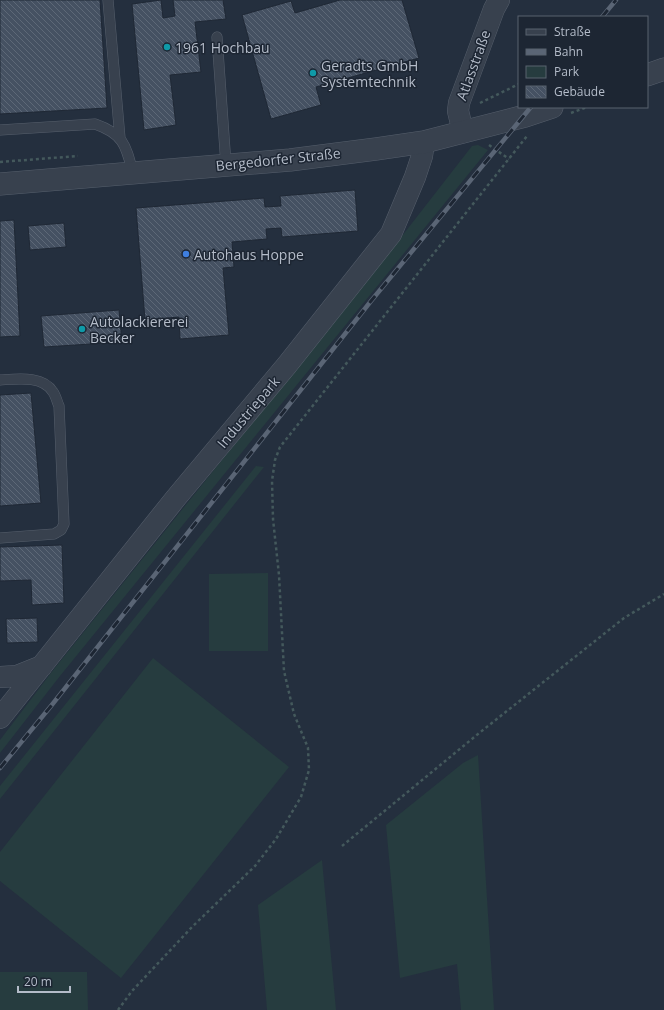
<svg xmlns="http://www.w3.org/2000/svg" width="664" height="1010" viewBox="0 0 664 1010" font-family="'Open Sans',sans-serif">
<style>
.green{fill:#263c3f}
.building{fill:url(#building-back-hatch);stroke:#1f2835}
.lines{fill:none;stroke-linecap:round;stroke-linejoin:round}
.service-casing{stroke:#565f6c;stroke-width:11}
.minor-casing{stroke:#565f6c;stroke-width:22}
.tertiary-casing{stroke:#565f6c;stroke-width:23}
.path{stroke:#44595c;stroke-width:2.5;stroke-dasharray:3 3;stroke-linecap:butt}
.service{stroke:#38414e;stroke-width:10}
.minor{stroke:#38414e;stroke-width:21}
.tertiary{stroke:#38414e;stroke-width:22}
.rail-casing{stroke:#5a6575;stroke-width:4.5}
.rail{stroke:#1d2633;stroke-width:3;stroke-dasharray:9;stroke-linecap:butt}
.culture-dot{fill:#0f9aa8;stroke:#1d2633;stroke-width:1.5}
.shop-dot{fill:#3f7fe0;stroke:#1d2633;stroke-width:1.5}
.labels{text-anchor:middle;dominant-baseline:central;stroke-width:3;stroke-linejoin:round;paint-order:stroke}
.poi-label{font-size:14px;fill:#b4bcc9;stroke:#1d2633;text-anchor:start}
.street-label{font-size:14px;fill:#b4bcc9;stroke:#1d2633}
</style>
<defs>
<pattern id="building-back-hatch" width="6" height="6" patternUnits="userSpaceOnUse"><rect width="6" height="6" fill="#455162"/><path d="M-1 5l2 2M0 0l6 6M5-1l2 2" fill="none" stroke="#5d6877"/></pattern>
</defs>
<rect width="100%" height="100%" fill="#242f3e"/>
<path class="green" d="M478,145L488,150L60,676L0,753V740L54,669L402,236L472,146Z
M256,466L264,467L0,799V786Z
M268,573V651H209V574Z
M153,658L289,767L121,978L0,881V852Z
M478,755L494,1010H461L457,964L400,978L386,825L463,763Z
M322,860L336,1010H267L258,905Z
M0,972H87L88,1010H0Z"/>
<path class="building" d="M0,0H100L107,108L0,114Z
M161,0L163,18L175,16L173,0H223L226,19L195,22L201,72L170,75L176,125L144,130L132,4Z
M340,0H402L419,58L316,87L321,105L271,119L242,15L291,1L295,13Z
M355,190L358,231L282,237L281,228L266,229L267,239L232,242L234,267L223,268L229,335L180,339L179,317L145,320L136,208L264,198L265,207L281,206L280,196Z
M14,220L20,336L0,337V221Z
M64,223L66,247L30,250L28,226Z
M119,310L122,342L44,347L41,316Z
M31,393L41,503L0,506V395Z
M62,545L64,603L32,605L31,580L0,581V547Z
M37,618L38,642L7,643L6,619Z"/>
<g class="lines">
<g class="service-casing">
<path id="service" d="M108,0L120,138
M217,37L226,165
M0,130L95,124C124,134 126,146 133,173
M0,380C16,379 43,375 53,392C56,396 57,402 59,406L64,524L61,530L54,534L0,538"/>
</g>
<g class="minor-casing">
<path id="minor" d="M463,132L458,111L459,103L494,9L499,0
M0,677L17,676L42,666
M0,718L175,499L287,365L391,234L415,177L422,156L424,142"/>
</g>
<g class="tertiary-casing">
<path id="tertiary" d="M647,75L664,69
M0,184L290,160L376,149L424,142L525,116L552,107"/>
</g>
<path class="path" d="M480,103L519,84
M571,113L587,107
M489,145L509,159
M0,162L78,156
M342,846L478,734L624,618L664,594
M118,1010L132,991L192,927L255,866L276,839L301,797L309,770L308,748L294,714L284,671L279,575L273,519L272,481L275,460L280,447L527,136"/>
<use href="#service" class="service"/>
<use href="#minor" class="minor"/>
<use href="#tertiary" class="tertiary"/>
<g class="rail-casing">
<path id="rail" d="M602,17L616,0
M0,768L51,706L371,301L531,107"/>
</g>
<use href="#rail" class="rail"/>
</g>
<g class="culture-dot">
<circle cx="167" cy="47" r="4"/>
<circle cx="313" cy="73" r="4"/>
<circle cx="82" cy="329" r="4"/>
</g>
<circle class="shop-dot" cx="186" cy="254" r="4"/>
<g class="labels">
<g class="poi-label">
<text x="175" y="47">1961 Hochbau</text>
<text x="321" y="65">Geradts GmbH<tspan x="321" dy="16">Systemtechnik</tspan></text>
<text x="194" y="254">Autohaus Hoppe</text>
<text x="90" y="321">Autolackiererei<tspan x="90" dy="16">Becker</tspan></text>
</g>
<g class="street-label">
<text transform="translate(473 65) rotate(-70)">Atlasstraße</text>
<text transform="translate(278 159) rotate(-6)">Bergedorfer Straße</text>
<text transform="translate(248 412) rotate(-50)">Industriepark</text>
</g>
</g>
<rect x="518" y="16" width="130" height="92" fill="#1d2633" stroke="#59626f"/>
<rect x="526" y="29" width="20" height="6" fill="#38414e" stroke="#59626f"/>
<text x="554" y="36" font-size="12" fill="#b4bcc9">Straße</text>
<rect x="526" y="49" width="20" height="6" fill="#5a6575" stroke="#59626f"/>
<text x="554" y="56" font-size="12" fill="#b4bcc9">Bahn</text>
<rect x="526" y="66" width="20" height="12" fill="#263c3f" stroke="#59626f"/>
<text x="554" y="76" font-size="12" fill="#b4bcc9">Park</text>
<rect x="526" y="86" width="20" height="12" fill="url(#building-back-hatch)" stroke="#59626f"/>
<text x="554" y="96" font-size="12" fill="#b4bcc9">Gebäude</text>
<path d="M18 986v6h52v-6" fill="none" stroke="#b4bcc9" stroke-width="2"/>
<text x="24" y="986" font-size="12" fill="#b4bcc9" stroke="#1d2633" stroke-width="3" paint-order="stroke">20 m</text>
</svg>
